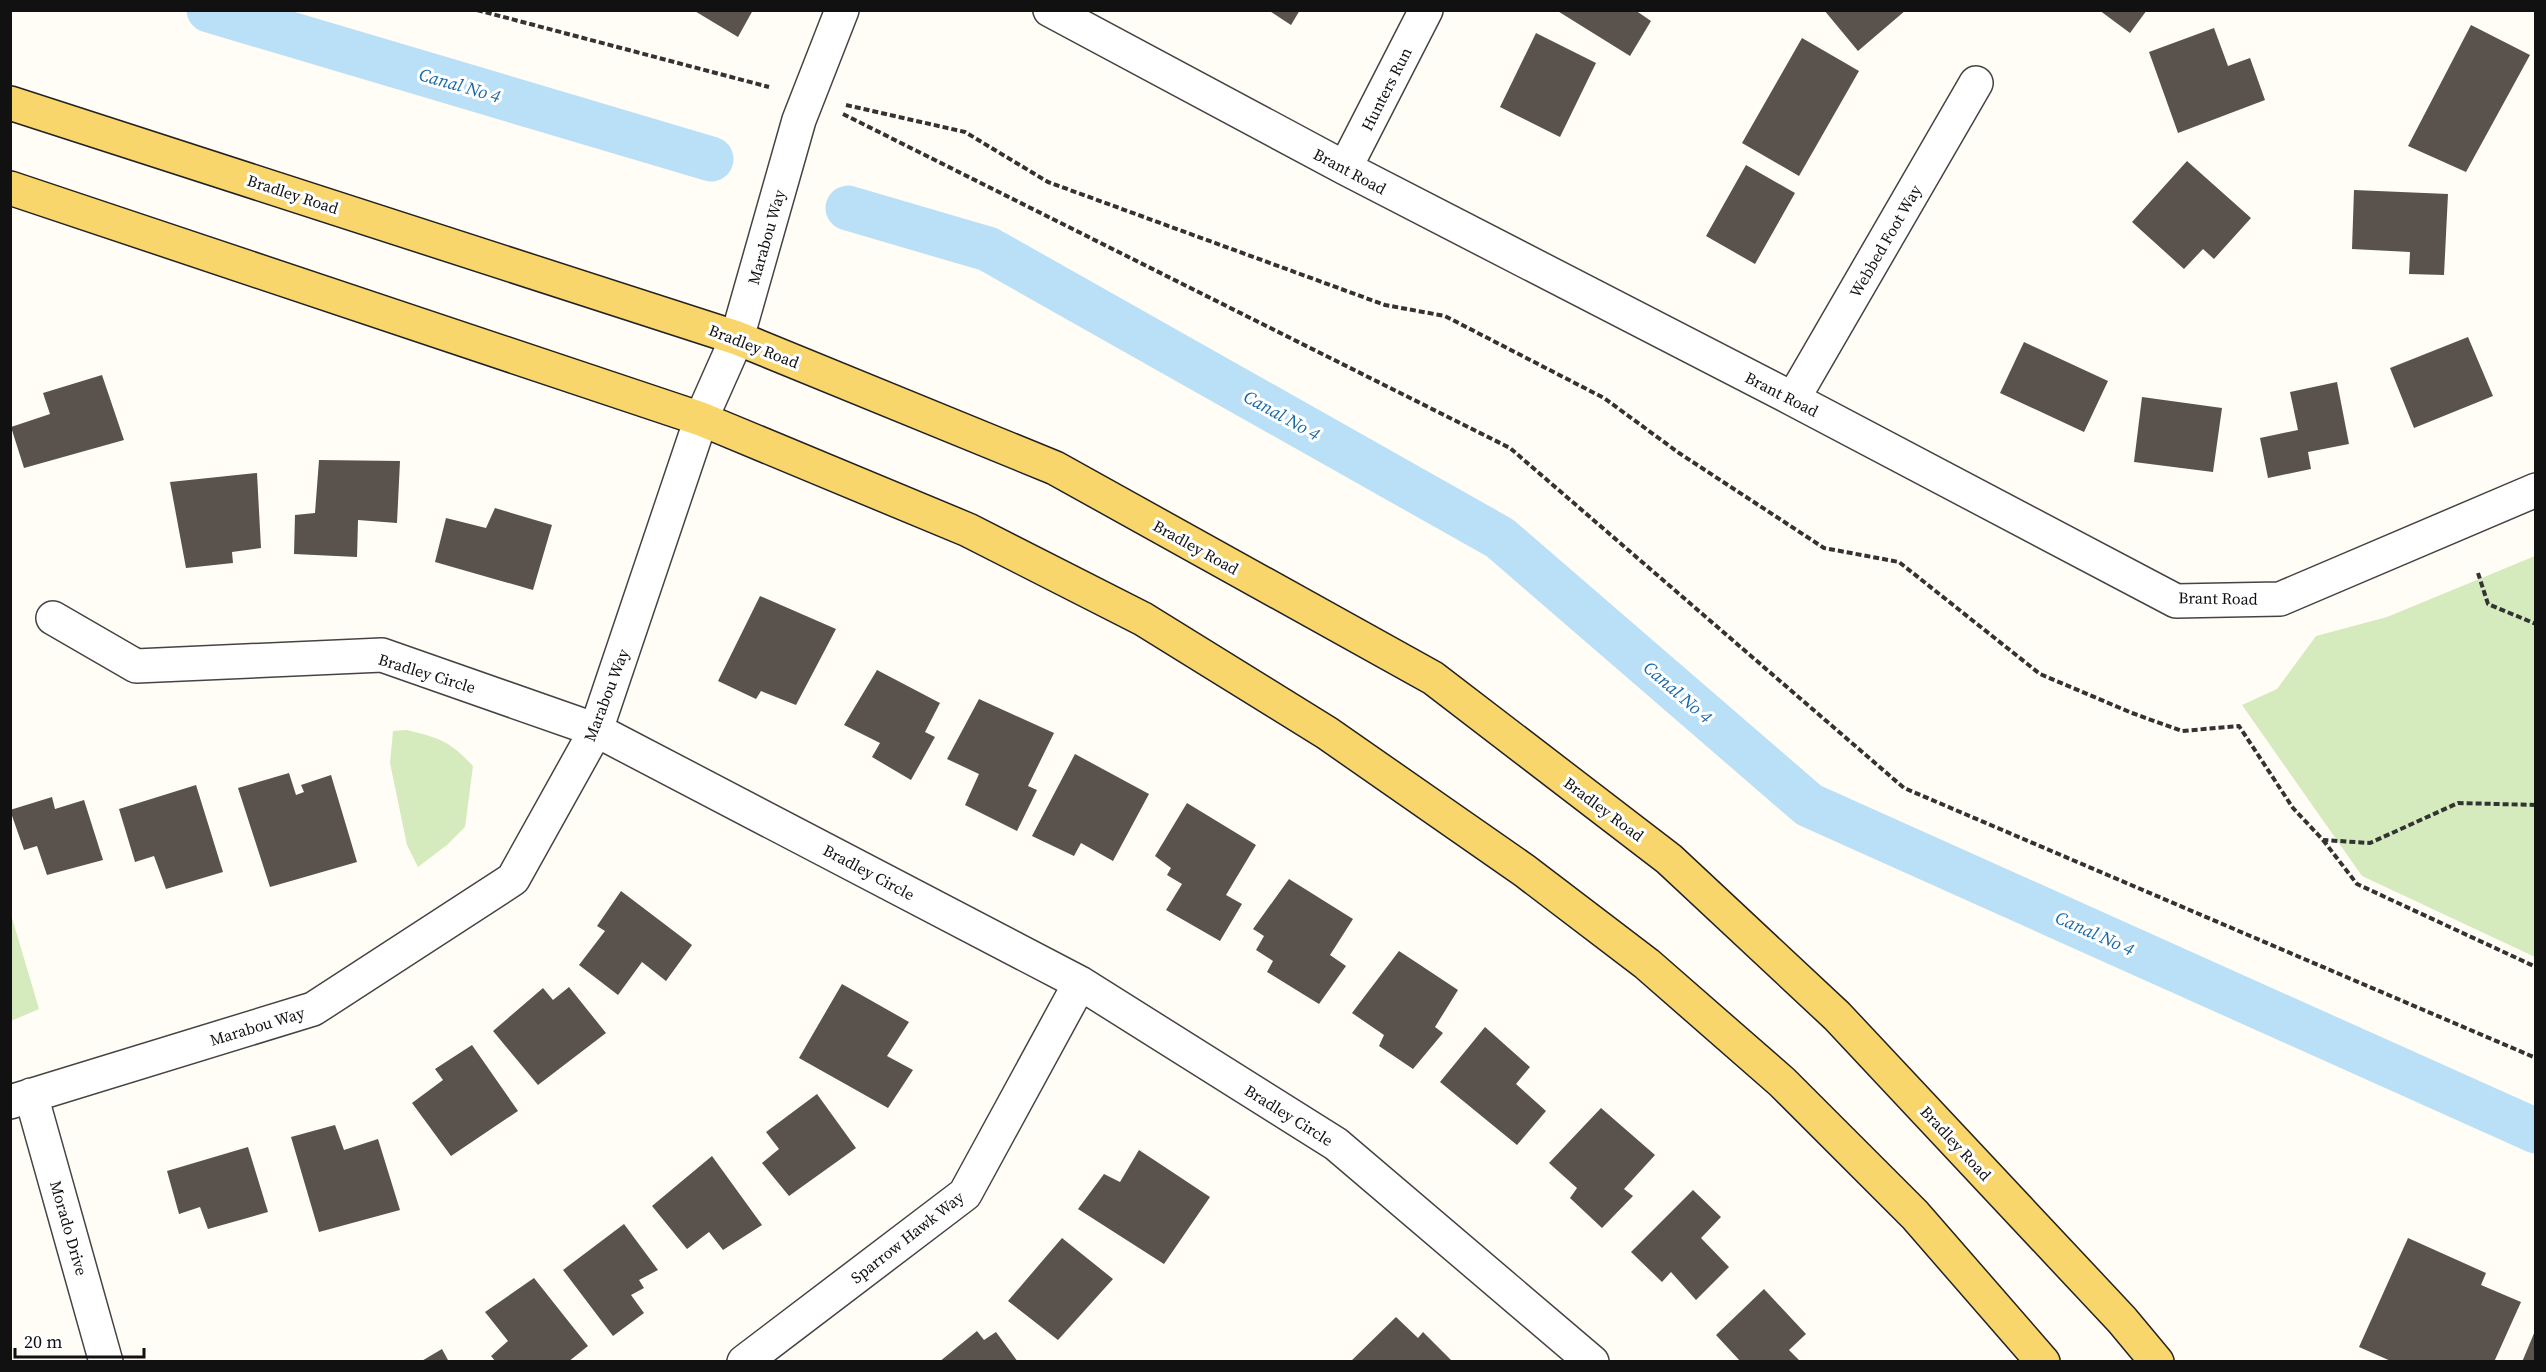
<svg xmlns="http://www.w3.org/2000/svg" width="2546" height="1372" viewBox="0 0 2546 1372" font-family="'Source Serif 4',serif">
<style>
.green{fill:#d5ebbd}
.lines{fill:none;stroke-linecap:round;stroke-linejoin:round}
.canal{stroke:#b9e0f7;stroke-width:45}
.building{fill:#5a524d}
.minor-casing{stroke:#444;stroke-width:36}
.primary-casing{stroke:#222;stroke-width:36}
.path{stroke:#333;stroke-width:4;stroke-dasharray:6 3;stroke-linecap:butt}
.minor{stroke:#fff;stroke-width:33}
.primary{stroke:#f9d66b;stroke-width:33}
.labels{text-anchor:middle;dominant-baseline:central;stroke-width:6;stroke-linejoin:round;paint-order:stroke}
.street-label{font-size:16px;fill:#111;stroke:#fff}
.water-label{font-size:18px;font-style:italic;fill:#1768a6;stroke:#fff}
</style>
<rect width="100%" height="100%" fill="#fffdf5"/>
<path class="green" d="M2535,556V957L2362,876L2242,705L2277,689L2316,636L2387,617Z
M407,730C439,738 450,741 473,766L465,827L447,845L418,867L407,845L390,763L393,731Z
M10,911L39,1009L11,1021H10Z"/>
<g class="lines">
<path class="canal" d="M209,10L711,159
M848,208L988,249L1500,538L1809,805L2536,1131"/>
</g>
<path class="building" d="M693,10H753L738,37Z
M1268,10H1300L1291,25Z
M1556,10H1635L1651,21L1630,56Z
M1824,10H1906L1858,51Z
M2099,10H2147L2130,33Z
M2471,25L2530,55L2466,172L2408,146Z
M2214,28L2228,66L2250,58L2265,100L2178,133L2149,52Z
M1536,33L1596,63L1560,137L1500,107Z
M1802,38L1859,71L1799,176L1742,143Z
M2187,161L2251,218L2214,259L2203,249L2184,269L2132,222Z
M1746,165L1795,193L1755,264L1706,236Z
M2354,190L2448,194L2444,275L2409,274L2410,252L2352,249Z
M2468,337L2493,396L2414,428L2390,368Z
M2024,342L2108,381L2084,432L2000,393Z
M102,375L124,440L24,468L11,427L50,414L43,393Z
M2337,382L2349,444L2308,452L2311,469L2268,478L2260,438L2298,430L2290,392Z
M2142,397L2222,408L2213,472L2134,462Z
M319,460L400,461L397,523L358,520L357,557L294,554L295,515L315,513Z
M257,473L261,548L232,552L233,563L186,568L170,482Z
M495,508L552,525L533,590L435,562L446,518L486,528Z
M760,596L836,629L796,705L761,691L756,699L718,681Z
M877,670L940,703L925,732L935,737L911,780L872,757L880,743L844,725Z
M979,699L1054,733L1028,786L1037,790L1017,831L965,805L979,774L947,759Z
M1075,754L1149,794L1113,861L1081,843L1074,856L1032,836Z
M289,773L296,795L304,792L301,785L331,775L357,862L270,887L238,788Z
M196,785L223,872L166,889L154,856L135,862L119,809Z
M52,797L55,809L84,800L103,860L47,875L37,846L24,850L10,810Z
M1187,803L1256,845L1226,895L1242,904L1220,941L1166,910L1182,884L1167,875L1171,868L1155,856Z
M1289,879L1353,919L1330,955L1346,966L1319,1004L1267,972L1273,961L1256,950L1264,936L1253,929Z
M621,891L692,945L666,981L642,962L618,995L579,965L605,931L597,926Z
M1399,951L1458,990L1435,1027L1443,1033L1413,1069L1379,1046L1384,1035L1352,1013Z
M842,984L909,1022L887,1056L913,1070L888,1108L799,1058Z
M569,987L606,1033L538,1085L493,1031L543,988L553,1000Z
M1485,1027L1530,1067L1516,1084L1546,1111L1517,1145L1440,1082Z
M472,1045L518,1111L451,1156L412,1103L443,1080L435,1069Z
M817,1094L856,1148L789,1196L762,1163L779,1149L766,1132Z
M1601,1108L1655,1155L1624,1189L1633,1196L1602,1228L1570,1198L1577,1188L1549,1163Z
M335,1125L344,1150L378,1139L400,1210L319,1232L291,1137Z
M248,1147L268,1212L208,1229L200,1207L179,1214L167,1171Z
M1139,1150L1210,1197L1164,1264L1078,1209L1104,1174L1120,1182Z
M712,1156L762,1225L723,1250L709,1232L687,1249L652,1206Z
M1693,1190L1721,1217L1701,1238L1729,1267L1696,1300L1671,1272L1662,1282L1631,1252Z
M624,1224L658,1270L639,1280L644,1288L631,1295L644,1313L613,1336L563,1270Z
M1062,1238L1113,1279L1058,1340L1008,1301Z
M2408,1238L2486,1273L2481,1285L2521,1302L2494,1362H2393L2359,1347Z
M534,1278L588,1346L568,1362H496L491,1356L508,1341L485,1312Z
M1764,1289L1806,1334L1789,1350L1801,1362H1741L1716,1335Z
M1396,1317L1418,1338L1423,1332L1453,1362H1350Z
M977,1331L984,1340L996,1332L1018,1362H939Z
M2535,1331L2536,1362H2522Z
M442,1349L449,1362H420Z"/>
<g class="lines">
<g class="minor-casing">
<path id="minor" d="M1050,10L1345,168L1793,399L2176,601L2280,599L2536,490
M1345,168L1426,10
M1793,399L1976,83
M53,618L136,666L382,655L596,730L1080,983L1336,1144L1592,1362
M31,1095L106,1362
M10,1102L313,1009L513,879L596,730L701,419L737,338L799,120L842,10
M744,1362L965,1194L1080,983"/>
</g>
<g class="primary-casing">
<path id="primary" d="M10,103L737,338L1055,468L1433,678L1669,859L1837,1016L2122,1320L2157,1362
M10,188L701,419L968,530L1143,619L1327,733L1525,871L1647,964L1782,1082L1915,1215L2043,1362"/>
</g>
<path class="path" d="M477,10L769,87
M846,105L965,132L1048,182L1385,305L1445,316L1604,398L1679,453L1824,548L1899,562L2040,674L2132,713L2182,731L2239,726L2293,808L2323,840L2370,843L2458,803L2536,805
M843,114L1510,448L1904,788L2536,1058
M2478,573L2488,604L2536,624
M2323,840L2357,884L2536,967"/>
<use href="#minor" class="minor"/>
<use href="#primary" class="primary"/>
</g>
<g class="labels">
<g class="street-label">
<text transform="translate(1386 89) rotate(-63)">Hunters Run</text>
<text transform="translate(1350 171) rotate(28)">Brant Road</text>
<text transform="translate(293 194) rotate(18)">Bradley Road</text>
<text transform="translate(766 237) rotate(-74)">Marabou Way</text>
<text transform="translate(1885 241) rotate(-60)">Webbed Foot Way</text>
<text transform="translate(754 346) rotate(21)">Bradley Road</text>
<text transform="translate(1782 394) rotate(27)">Brant Road</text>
<text transform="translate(1196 547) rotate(29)">Bradley Road</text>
<text transform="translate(2218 598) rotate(1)">Brant Road</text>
<text transform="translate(427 673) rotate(17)">Bradley Circle</text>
<text transform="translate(606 695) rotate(-69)">Marabou Way</text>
<text transform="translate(1604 809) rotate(37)">Bradley Road</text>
<text transform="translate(869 872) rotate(28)">Bradley Circle</text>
<text transform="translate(257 1026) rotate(-17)">Marabou Way</text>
<text transform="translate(1289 1115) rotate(32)">Bradley Circle</text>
<text transform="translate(1956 1143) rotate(47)">Bradley Road</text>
<text transform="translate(69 1228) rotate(74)">Morado Drive</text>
<text transform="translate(907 1237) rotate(-38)">Sparrow Hawk Way</text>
</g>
<g class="water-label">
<text transform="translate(460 85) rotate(16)">Canal No 4</text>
<text transform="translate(1282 415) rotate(29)">Canal No 4</text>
<text transform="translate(1678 692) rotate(41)">Canal No 4</text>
<text transform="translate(2095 933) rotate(24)">Canal No 4</text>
</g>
</g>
<rect width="2546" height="1372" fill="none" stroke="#111111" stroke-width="24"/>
<path d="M15 1348v9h129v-9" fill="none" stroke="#111111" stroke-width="3"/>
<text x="24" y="1348" font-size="18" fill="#111111" stroke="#ffffff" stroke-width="4.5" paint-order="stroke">20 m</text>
</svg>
